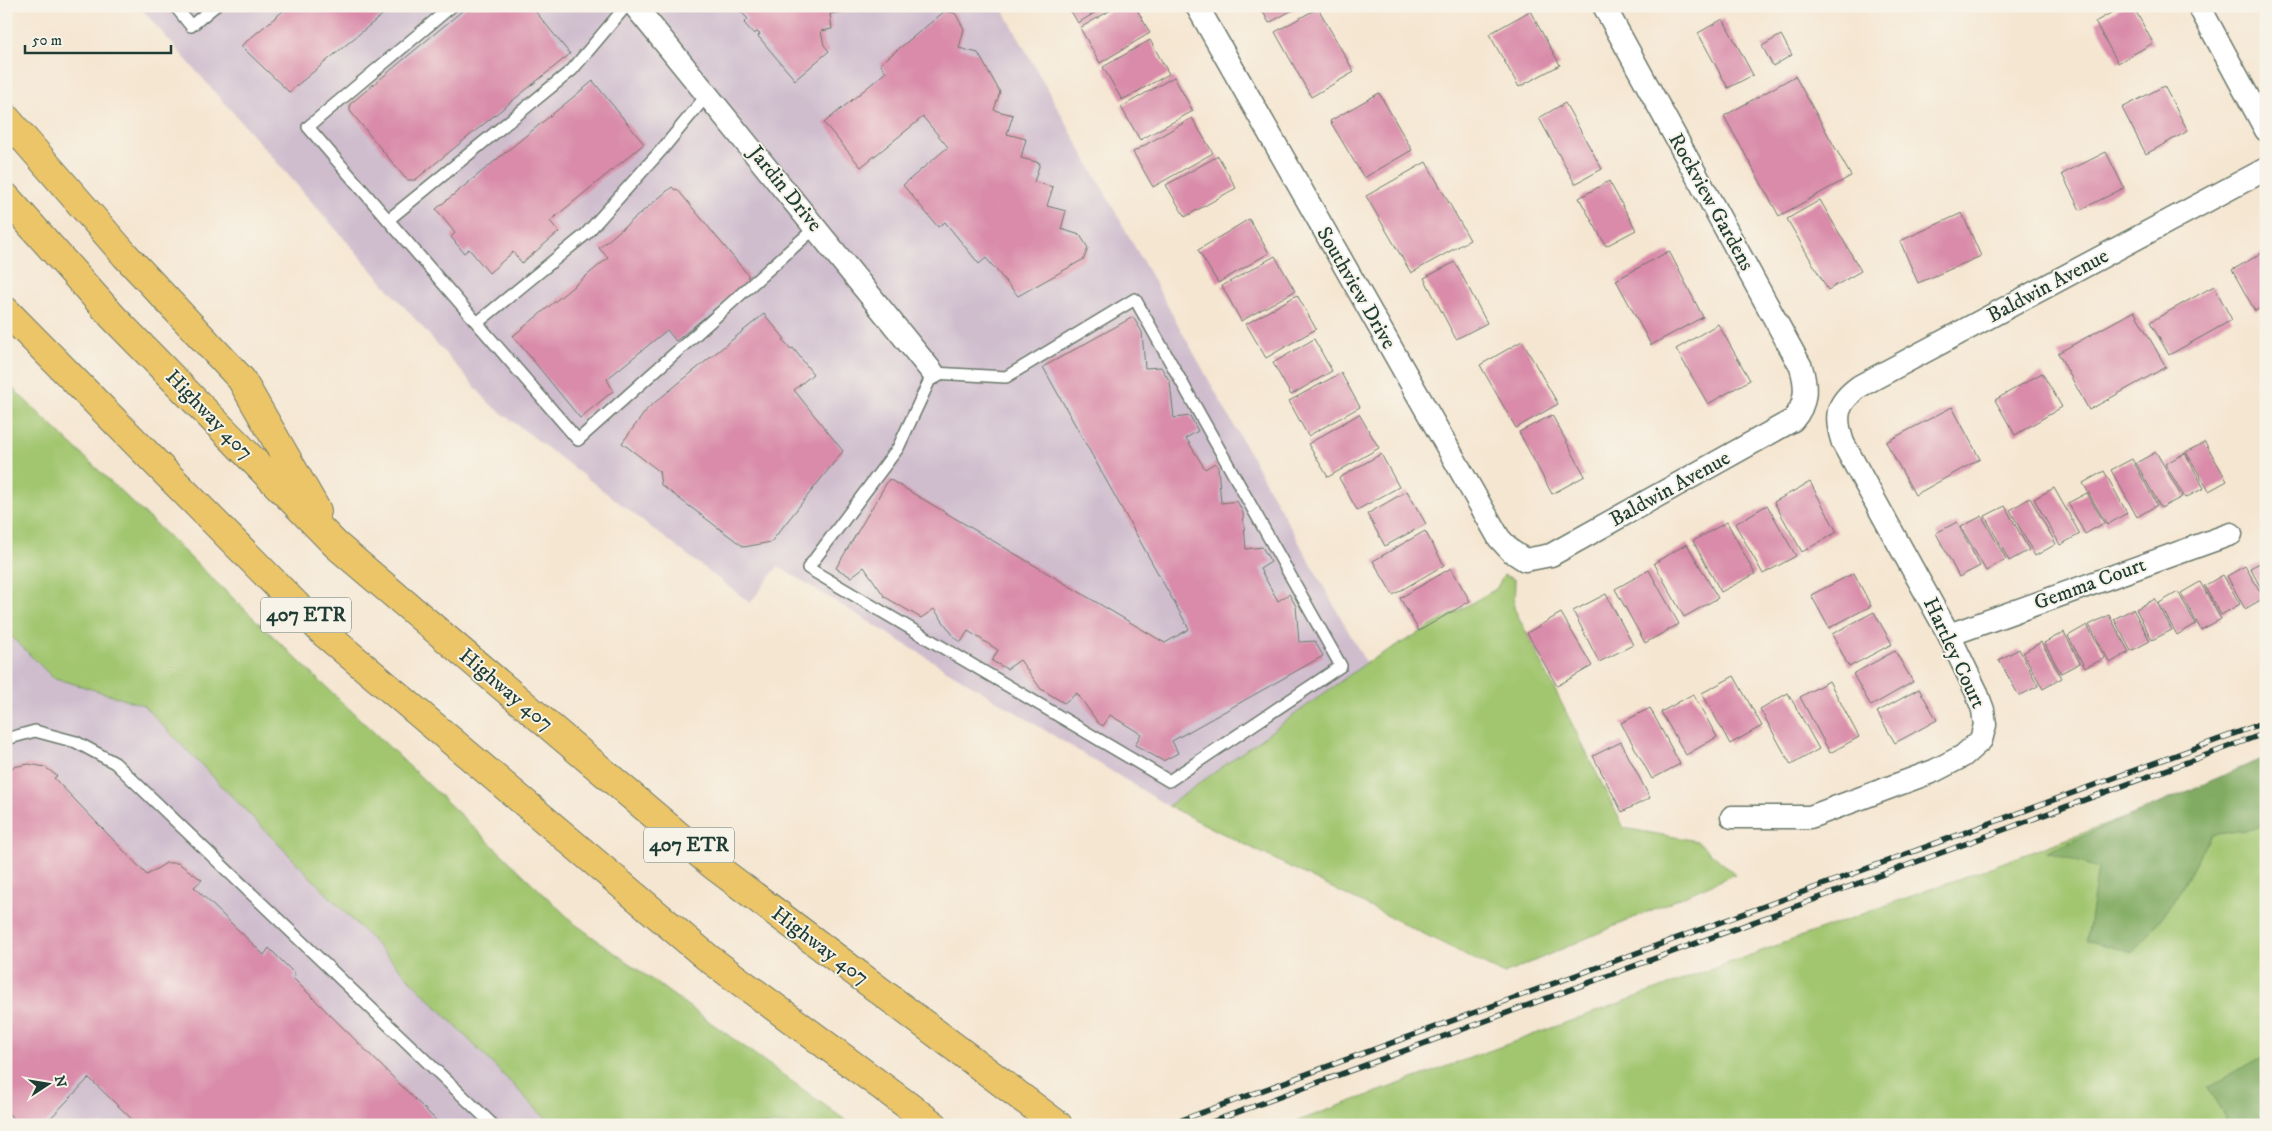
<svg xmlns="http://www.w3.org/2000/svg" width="2272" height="1131" viewBox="0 0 2272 1131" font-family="'IM FELL DW Pica',serif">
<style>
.industrial{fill:#cfbdce}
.green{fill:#a2c670;stroke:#608252}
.forest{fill:#81ab62;stroke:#50744b}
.building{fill:#d98ba9}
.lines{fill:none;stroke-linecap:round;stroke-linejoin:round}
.service-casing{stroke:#6a786b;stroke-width:14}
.minor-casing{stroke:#6a786b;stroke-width:25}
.motorway-casing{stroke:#6a786b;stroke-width:30}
.service{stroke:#fff;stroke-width:11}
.minor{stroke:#fff;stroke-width:22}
.motorway{stroke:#ecc569;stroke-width:28}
.rail-casing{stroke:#1f3d34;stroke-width:5.5}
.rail{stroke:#f7f3e8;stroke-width:4;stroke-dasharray:11;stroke-linecap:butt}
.labels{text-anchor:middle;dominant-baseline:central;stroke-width:4;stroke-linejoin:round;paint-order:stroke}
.shield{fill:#f7f3e8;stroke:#60746a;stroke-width:1}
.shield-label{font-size:20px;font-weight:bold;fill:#1f3d34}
.street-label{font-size:21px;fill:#1f3d34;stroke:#f7f3e8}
</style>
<rect width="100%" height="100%" fill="#f7f3e8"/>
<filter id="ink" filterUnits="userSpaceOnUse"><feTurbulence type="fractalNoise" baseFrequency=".02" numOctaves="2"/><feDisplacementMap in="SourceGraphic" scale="10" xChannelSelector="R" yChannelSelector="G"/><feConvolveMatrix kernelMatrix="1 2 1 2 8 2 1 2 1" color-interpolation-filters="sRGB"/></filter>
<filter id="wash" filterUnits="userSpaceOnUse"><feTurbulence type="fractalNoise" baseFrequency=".0096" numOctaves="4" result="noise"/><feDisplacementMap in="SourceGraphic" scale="20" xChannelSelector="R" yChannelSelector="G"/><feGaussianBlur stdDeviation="1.12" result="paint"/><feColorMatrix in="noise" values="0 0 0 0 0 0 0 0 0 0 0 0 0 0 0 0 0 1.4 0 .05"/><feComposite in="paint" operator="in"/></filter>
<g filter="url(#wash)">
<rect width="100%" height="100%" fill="#f5e6d1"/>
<path class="industrial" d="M139,6H1001L1366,663L1168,806L778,566L750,603L490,404Z
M6,631L52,677L143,705L552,1125H6Z"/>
<path class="green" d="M6,382L575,924L852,1125H552L143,705L52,677L6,631Z
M1504,575L1515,580L1514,608L1624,828L1697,841L1735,874L1504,974L1168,806L1366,663L1496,589Z
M2266,766V1125H1287Z"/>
<path class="forest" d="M2266,757V827L2211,835L2174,902L2133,953L2087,940L2098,868L2047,852Z
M2266,1055V1125H2229L2208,1087Z"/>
<g id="blocks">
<path class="building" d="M289,6H393L289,92L241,46Z
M468,6H531L570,54L415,180H408L405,178L350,111V104Z
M735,6H855L856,9L830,14L832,29L821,31L824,45L829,51L795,80L758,36L760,34L757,32L754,34L744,23L748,19Z
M1068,6H1106L1078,23Z
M1118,6H1135L1150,33L1100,63L1080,28Z
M1260,6H1300L1269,23Z
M2123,6H2133L2153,43L2118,63L2095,22Z
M1318,8L1354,72L1311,97L1275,32Z
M945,11L955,13L964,29L959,48L978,53L1000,92L994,110L1013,115L1007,134L1026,139L1021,158L1040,163L1034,182L1053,187L1047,206L1066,211L1061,229L1080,235L1088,248L1084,259L1018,296L986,258L979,264L945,222L938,227L903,185L948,147L923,117L861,167L824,123L886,72L880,64Z
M1530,11L1560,65L1519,87L1489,34Z
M1723,19L1753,75L1728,88L1698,33Z
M1781,35L1792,55L1773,66L1762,46Z
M1150,40L1169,74L1122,100L1103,67Z
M1795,76L1851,176L1779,216L1724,116Z
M1174,77L1193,111L1140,140L1121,107Z
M593,81L644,144L550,221L559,232L522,263L513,252L489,273L469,249L464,253L451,237L455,233L436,209Z
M2164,86L2188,131L2146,154L2122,108Z
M1379,93L1412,150L1364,178L1330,121Z
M1565,103L1602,169L1575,184L1539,118Z
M1192,118L1213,153L1153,187L1133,152Z
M2106,152L2124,188L2080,210L2062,174Z
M1218,156L1236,188L1185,217L1166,185Z
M1426,162L1470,240L1411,273L1366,196Z
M1609,181L1636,230L1606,246L1579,198Z
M672,187L675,190L677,189L749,276L747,277L750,280L676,341L667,330L607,379L613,391L580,418L513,336L608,258L599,248Z
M1820,200L1861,271L1828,290L1787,219Z
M1962,213L1981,256L1918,283L1900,241Z
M1249,219L1269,253L1218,283L1198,250Z
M1669,251L1703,317L1651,345L1616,280Z
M2266,251V305L2255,311L2232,270Z
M1275,256L1295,291L1241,321L1222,286Z
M1455,262L1487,323L1456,339L1424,278Z
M2214,286L2232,320L2169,355L2150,322Z
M1297,295L1316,329L1266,358L1246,324Z
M2134,311L2166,367L2089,410L2058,353Z
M764,314L785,339L783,340L791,349L793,348L813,374L794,390L843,451L771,542L744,547L661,485L659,471L622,443L648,408Z
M1133,317L1142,332L1145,368L1161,367L1170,382L1174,418L1190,416L1198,431L1186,438L1205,469L1215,463L1218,467L1221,503L1237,501L1243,513L1246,549L1262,547L1271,562L1260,569L1278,601L1289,594L1296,606L1299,642L1315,641L1323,656L1172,741L1178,753L1163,761L1135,745L1141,734L1110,715L1103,726L1098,723L1077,693L1064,703L1041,689L1020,660L1007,669L992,661L998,650L968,631L961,642L955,638L934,609L921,618L885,597L864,567L851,577L836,568L889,479L1165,643L1189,629L1043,367Z
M1718,324L1750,380L1708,404L1676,349Z
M1314,339L1332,371L1291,395L1273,363Z
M1522,341L1558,404L1516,428L1480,365Z
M1341,373L1360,407L1308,436L1289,401Z
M2042,373L2062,407L2015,435L1995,400Z
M1952,407L1980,459L1915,495L1886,442Z
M1359,414L1379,448L1328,477L1308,444Z
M1552,415L1585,476L1552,494L1519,432Z
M2205,442L2227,481L2209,491L2186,452Z
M2156,452L2182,497L2161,508L2136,463Z
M2185,453L2204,488L2185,498L2165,464Z
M1381,454L1399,487L1357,510L1339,478Z
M2132,459L2157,505L2137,517L2111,470Z
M2104,471L2127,513L2107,525L2083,483Z
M1810,482L1837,532L1802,552L1774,502Z
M2054,488L2080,534L2060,545L2034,499Z
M1407,491L1426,524L1385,546L1367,514Z
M2087,493L2104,523L2085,534L2068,503Z
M2030,498L2056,544L2035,556L2010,510Z
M1767,505L1796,556L1763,574L1735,524Z
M2005,506L2029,550L2009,561L1985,516Z
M1982,516L2006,559L1986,571L1961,527Z
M1727,522L1755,574L1721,592L1693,541Z
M1957,522L1980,566L1959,577L1936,533Z
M1425,531L1444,565L1393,595L1373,561Z
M1687,544L1718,598L1684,617L1654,563Z
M2266,560V597L2250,568Z
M2245,566L2264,598L2245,609L2227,576Z
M1451,568L1470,601L1419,631L1400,598Z
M1649,570L1679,624L1645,643L1615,589Z
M1854,573L1871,606L1829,628L1811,595Z
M2223,575L2240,604L2221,615L2204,586Z
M2200,582L2221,619L2201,630L2181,593Z
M2178,592L2196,624L2177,635L2159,603Z
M1606,594L1633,645L1599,662L1573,611Z
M2155,599L2172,630L2152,640L2136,609Z
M2133,609L2150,641L2131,651L2114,619Z
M1874,612L1892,644L1849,667L1832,634Z
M1561,613L1592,666L1557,686L1527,633Z
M2109,615L2129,652L2110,663L2089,625Z
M2087,625L2105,658L2085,668L2068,636Z
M2064,632L2080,663L2061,673L2044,643Z
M2041,642L2062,678L2043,689L2023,653Z
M2019,649L2038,686L2019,696L1999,660Z
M1895,651L1913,682L1871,706L1853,674Z
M1734,676L1762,726L1730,744L1702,693Z
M1829,681L1859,737L1830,753L1800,697Z
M1919,689L1937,720L1895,743L1877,712Z
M1788,693L1819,749L1791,765L1760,709Z
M1693,694L1717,737L1686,755L1661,712Z
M1650,708L1680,764L1652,779L1621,723Z
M1621,742L1650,798L1622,812L1593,756Z
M29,764L45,767L57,776L54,778L147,875L166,863H178L202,880L194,887L264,955L269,948L295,974L293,978L441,1125H138L89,1078L44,1125H20L6,1111V774L13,767Z"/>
</g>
</g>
<g filter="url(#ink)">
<use href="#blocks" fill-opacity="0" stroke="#6a786b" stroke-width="1"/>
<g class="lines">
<g class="service-casing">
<path id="service" d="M175,6L191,26L215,6
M452,6L308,127L578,440L816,227
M388,220L572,70L626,6
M1135,299L1341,666L1169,781L808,568L898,448L933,373L1006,377Z
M477,323L586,234L665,146L707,95
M6,739L35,731L76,742L115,763L493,1125"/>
</g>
<g class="minor-casing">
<path id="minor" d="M635,6L933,373
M1197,6L1499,538L1511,551L1525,560L1551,555L1793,420C1807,404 1807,387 1801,367L1604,6
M2199,6L2266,130
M1949,635L2231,534
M1732,817H1810L1934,771L1963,756L1981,740L1985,725L1983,710L1976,691L1949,635L1843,443C1834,416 1836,403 1860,386L2266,169"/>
</g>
<g class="motorway-casing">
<path id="motorway" d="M6,118L125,255L241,379L317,511
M6,197L113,317L336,545L713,865L1058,1125
M6,311L324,633L707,957L934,1125"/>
</g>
<use href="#service" class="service"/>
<use href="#minor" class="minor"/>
<use href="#motorway" class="motorway"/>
<g class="rail-casing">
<path id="rail" d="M1168,1125L2266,722
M1203,1125L2266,733"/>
</g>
<use href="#rail" class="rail"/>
</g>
</g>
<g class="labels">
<g class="shield">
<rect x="261" y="597.5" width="90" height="35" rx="4"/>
<rect x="644" y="827.5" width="90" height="35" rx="4"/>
</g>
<g class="shield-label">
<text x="306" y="615">407 ETR</text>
<text x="689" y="845">407 ETR</text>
</g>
<g class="street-label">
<text transform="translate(785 189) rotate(51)">Jardin Drive</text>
<text transform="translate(1711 202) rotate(61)">Rockview Gardens</text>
<text transform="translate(2048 286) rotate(-28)">Baldwin Avenue</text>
<text transform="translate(1356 288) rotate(60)">Southview Drive</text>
<text transform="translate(209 415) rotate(46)">Highway 407</text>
<text transform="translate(1670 489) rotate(-29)">Baldwin Avenue</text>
<text transform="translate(2090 584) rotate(-20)">Gemma Court</text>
<text transform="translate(1954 653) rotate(65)">Hartley Court</text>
<text transform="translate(506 690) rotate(40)">Highway 407</text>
<text transform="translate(820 946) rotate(37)">Highway 407</text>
</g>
</g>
<rect width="2272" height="1131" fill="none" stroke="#f7f3e8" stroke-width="25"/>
<g transform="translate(48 1084) rotate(78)" stroke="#f7f3e8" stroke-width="4" paint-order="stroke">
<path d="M0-4L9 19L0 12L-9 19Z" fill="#1f3d34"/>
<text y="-8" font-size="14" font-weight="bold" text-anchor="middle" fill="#1f3d34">N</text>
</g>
<path d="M25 45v8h146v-8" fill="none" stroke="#1f3d34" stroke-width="2.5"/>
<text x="32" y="45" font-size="15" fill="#1f3d34" stroke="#f7f3e8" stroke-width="4" paint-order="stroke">50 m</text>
</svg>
